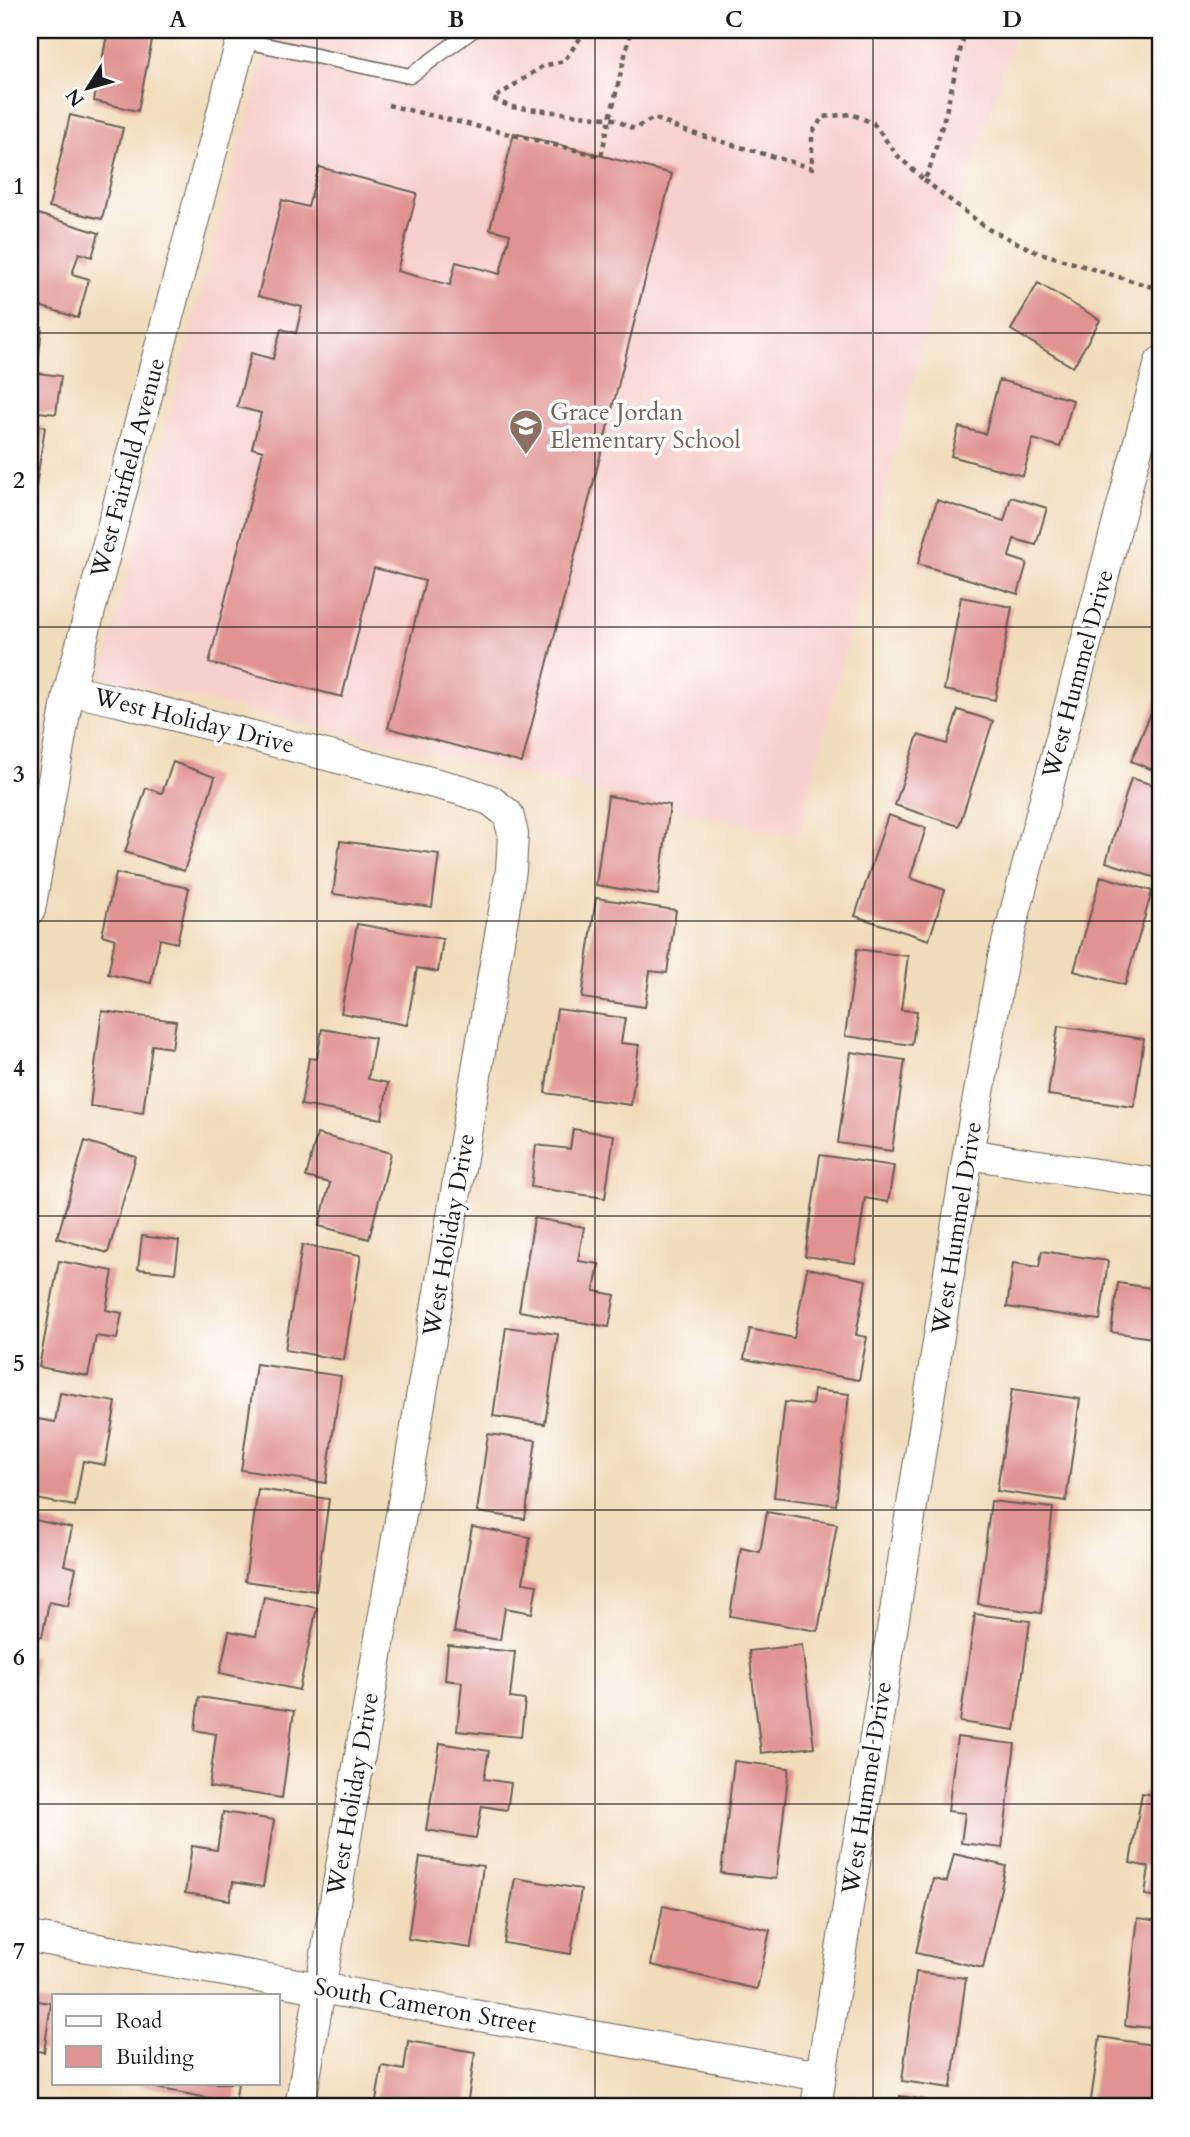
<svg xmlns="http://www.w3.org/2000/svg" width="1190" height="2137" viewBox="0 0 1190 2137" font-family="Cardo,serif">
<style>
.built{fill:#f7d0cd}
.building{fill:#e09391}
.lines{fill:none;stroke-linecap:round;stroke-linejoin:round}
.lane-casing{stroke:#675f54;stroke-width:17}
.street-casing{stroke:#675f54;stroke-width:32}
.path{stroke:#675f54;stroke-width:4.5;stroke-dasharray:5 5;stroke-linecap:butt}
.lane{stroke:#fff;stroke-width:14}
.street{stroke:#fff;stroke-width:30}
.grid{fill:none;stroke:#1c1c1c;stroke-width:2;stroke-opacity:0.55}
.labels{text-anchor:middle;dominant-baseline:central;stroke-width:7;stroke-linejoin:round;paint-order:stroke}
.education-label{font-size:24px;fill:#785e54;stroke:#fff;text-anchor:start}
.street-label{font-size:24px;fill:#1c1c1c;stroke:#fff}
.neatline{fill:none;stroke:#1c1c1c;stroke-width:2.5}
.grid-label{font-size:23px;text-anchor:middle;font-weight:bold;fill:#1c1c1c}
</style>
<rect width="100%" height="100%" fill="#fff"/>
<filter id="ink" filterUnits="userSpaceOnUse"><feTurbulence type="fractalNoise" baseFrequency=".0143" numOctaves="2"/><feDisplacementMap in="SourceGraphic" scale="14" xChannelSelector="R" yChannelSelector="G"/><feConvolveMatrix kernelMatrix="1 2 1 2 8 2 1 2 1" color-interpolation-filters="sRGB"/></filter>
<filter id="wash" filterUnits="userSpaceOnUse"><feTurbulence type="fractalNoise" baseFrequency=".00686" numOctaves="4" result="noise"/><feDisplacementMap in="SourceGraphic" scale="28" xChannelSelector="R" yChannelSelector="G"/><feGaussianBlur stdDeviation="1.57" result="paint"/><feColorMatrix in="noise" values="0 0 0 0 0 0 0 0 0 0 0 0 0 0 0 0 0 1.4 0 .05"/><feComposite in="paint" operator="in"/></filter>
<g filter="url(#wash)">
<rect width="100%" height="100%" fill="#f1dcbb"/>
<path class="built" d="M271,30H1017L950,236L798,836L574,787L101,676Z"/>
<g id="blocks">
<path class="building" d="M108,30H154L138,111L94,101Z
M70,115L123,128L102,219L49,207Z
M514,133L672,174L522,763L388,728L425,581L374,568L342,697L209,663L263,451L252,448L261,413L237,407L251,353L273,359L281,329L296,333L302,307L258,296L282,200L308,207L319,167L417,193L397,271L450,285L456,262L500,274L510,234L490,229Z
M38,214L99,233L92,257L79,253L72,274L89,279L78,318L30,303V242Z
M1038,283L1100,320L1073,367L1011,330Z
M30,325L42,327L37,373L61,376L56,414L30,411Z
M999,380L1073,400L1060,447L1033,439L1023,476L951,456L959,427L985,434Z
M30,424L45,427L31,520H30Z
M1011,497L1047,508L1036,545L1014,539L1009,557L1027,563L1018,594L918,564L937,500L1004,521Z
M961,597L1012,607L995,700L944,690Z
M1160,691V773L1131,761Z
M958,710L993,721L959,826L895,805L918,735L947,744Z
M173,762L215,777L184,871L125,852L146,788L162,793Z
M1131,778L1160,787V863L1156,878L1106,862Z
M608,796L670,805L658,895L596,885Z
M888,815L926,828L910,878L945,890L929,940L855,916Z
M340,841L439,854L432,907L333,894Z
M116,873L189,888L177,943L160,939L151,983L108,974L115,939L102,935Z
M1101,876L1152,891L1125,985L1074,971Z
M596,898L676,910L667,973L650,971L645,1007L582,998Z
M357,924L443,939L438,972L417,968L407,1025L341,1013Z
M857,949L908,956L901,1010L917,1011L912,1045L845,1036Z
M557,1009L625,1018L621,1043L639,1045L631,1105L545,1093Z
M102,1011L176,1021L172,1048L152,1045L143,1113L90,1106Z
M1058,1026L1144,1039L1134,1107L1048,1095Z
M322,1029L375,1038L368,1079L388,1083L382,1119L301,1105L309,1058L317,1059Z
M851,1052L905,1060L892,1151L838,1143Z
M573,1129L614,1135L605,1198L531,1187L536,1145L570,1149Z
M317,1134L391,1153L369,1239L319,1226L330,1183L306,1177Z
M85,1141L136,1157L108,1253L57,1238Z
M820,1155L894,1166L888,1202L865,1198L855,1263L805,1256Z
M534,1218L584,1227L578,1261L599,1264L594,1291L615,1295L609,1327L519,1311Z
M142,1236L179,1241L175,1273L138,1269Z
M302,1245L361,1255L344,1360L285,1350Z
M1042,1251L1108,1261L1100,1320L1007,1307L1013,1263L1039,1267Z
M59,1261L113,1271L106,1310L122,1313L117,1339L96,1336L88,1376L39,1367Z
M807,1268L866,1280L856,1335L867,1337L859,1380L744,1359L750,1329L794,1338Z
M1153,1269L1160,1270V1339L1111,1332L1118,1283L1151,1288Z
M506,1327L558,1334L545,1424L493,1416Z
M256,1364L341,1376L326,1483L241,1470Z
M1012,1389L1080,1399L1066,1501L997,1491Z
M814,1390L849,1394L836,1505L774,1497L785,1402L812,1405Z
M60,1393L116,1402L105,1465L83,1461L75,1506L30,1498V1432L32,1418L55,1422Z
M488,1434L536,1440L525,1519L477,1512Z
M258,1489L329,1499L316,1591L245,1581Z
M991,1501L1053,1508L1041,1613L978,1604Z
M767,1512L837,1524L818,1631L730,1616L741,1548L760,1552Z
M30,1519L72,1528L64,1565L76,1568L68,1606L49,1602L42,1637L30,1635Z
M472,1527L530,1537L523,1583L537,1585L532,1613L505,1608L500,1640L454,1632Z
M264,1597L317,1608L299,1690L220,1673L229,1631L256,1636Z
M975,1614L1030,1621L1015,1730L960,1722Z
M448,1645L515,1652L510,1698L525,1700L521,1737L457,1731L462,1682L445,1680Z
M802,1645L814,1747L761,1753L749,1651Z
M30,1656L36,1657L31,1689H30Z
M199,1697L294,1711L282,1798L209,1787L216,1734L195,1730Z
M957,1737L1015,1744L1002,1848L961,1843L965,1813L948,1811Z
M440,1743L489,1751L484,1779L511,1783L507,1810L482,1806L476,1838L426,1830Z
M734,1761L789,1768L776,1879L721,1873Z
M1142,1793L1160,1796V1897L1145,1895L1149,1867L1130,1863Z
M223,1812L274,1820L263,1887L233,1882L230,1900L185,1893L192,1846L217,1850Z
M954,1854L1006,1866L983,1968L916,1953L933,1879L947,1882Z
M420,1857L483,1866L472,1948L408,1939Z
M515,1878L581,1889L571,1954L504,1943Z
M663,1906L770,1930L757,1989L651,1965Z
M1138,1918L1160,1921V2029L1125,2025Z
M916,1972L966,1978L951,2088L902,2081Z
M30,2000L51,2003L44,2052L30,2050Z
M1100,2037L1160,2046V2107H1090Z
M408,2041L475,2052L467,2106L434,2101L433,2107H375L382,2066L404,2070Z
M130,2083H238L235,2103Z
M900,2096L960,2106V2107H898Z"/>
</g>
</g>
<g filter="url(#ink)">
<use href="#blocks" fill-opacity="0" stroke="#675f54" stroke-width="2"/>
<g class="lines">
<g class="lane-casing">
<path id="lane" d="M241,40L410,76L473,30"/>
</g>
<g class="street-casing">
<path id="street" d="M69,690L118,701L461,790L490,800L508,814L513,834L511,870L300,2107
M30,910L69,690L244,30
M968,1154L1160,1184
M30,1937L821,2076
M816,2107L968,1154L1003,958L1160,362"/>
</g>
<path class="path" d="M586,30L564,61L543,66L493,99L511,107L614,119L634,129L654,118L682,130L812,168V133L823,117L851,114L873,123L897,155L924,180L929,171L946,112L965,30
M388,105L601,156L631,30
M924,180L988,229L1037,252L1152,287"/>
<use href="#lane" class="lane"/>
<use href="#street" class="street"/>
</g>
</g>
<path class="grid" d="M317,30V2107M595,30V2107M873,30V2107M30,333H1160M30,627H1160M30,921H1160M30,1216H1160M30,1510H1160M30,1804H1160"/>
<defs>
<g id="school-pin" transform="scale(1.75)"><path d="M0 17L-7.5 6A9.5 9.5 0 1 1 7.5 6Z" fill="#8d6e63" stroke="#fff"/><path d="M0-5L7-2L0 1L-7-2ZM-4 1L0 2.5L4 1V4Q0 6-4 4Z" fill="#fff"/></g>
</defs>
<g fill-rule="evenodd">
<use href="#school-pin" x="526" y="426"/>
</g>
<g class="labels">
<g class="education-label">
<text x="550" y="412">Grace Jordan<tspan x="550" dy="28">Elementary School</tspan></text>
</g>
<g class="street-label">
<text transform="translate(128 468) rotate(-75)">West Fairfield Avenue</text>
<text transform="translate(1078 674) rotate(-75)">West Hummel Drive</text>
<text transform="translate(194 721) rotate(14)">West Holiday Drive</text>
<text transform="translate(957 1228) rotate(-81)">West Hummel Drive</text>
<text transform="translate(449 1235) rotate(-80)">West Holiday Drive</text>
<text transform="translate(867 1788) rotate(-81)">West Hummel Drive</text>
<text transform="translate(353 1794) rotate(-80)">West Holiday Drive</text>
<text transform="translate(425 2006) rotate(10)">South Cameron Street</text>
</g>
</g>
<rect width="1190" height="2137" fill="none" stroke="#fff" stroke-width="77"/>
<rect x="52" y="1994" width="228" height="91" fill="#ffffff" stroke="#a4a4a4" stroke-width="2"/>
<rect x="66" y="2016" width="35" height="10" fill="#ffffff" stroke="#a4a4a4" stroke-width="2"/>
<text x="116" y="2028" font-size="21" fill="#1c1c1c">Road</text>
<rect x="66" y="2046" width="35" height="21" fill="#e09391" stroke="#a4a4a4" stroke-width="2"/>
<text x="116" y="2064" font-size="21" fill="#1c1c1c">Building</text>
<g transform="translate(88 88) rotate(233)" stroke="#ffffff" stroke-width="5" paint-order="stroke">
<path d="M0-5L12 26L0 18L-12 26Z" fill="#1c1c1c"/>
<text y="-10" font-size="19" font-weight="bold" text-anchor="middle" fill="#1c1c1c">N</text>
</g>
<rect x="38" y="38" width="1114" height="2060" class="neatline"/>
<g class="grid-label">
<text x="178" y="27">A</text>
<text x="456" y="27">B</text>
<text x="734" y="27">C</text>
<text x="1012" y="27">D</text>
<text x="19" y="194">1</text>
<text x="19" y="488">2</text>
<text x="19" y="782">3</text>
<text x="19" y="1076">4</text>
<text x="19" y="1371">5</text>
<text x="19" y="1665">6</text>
<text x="19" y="1959">7</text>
</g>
</svg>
